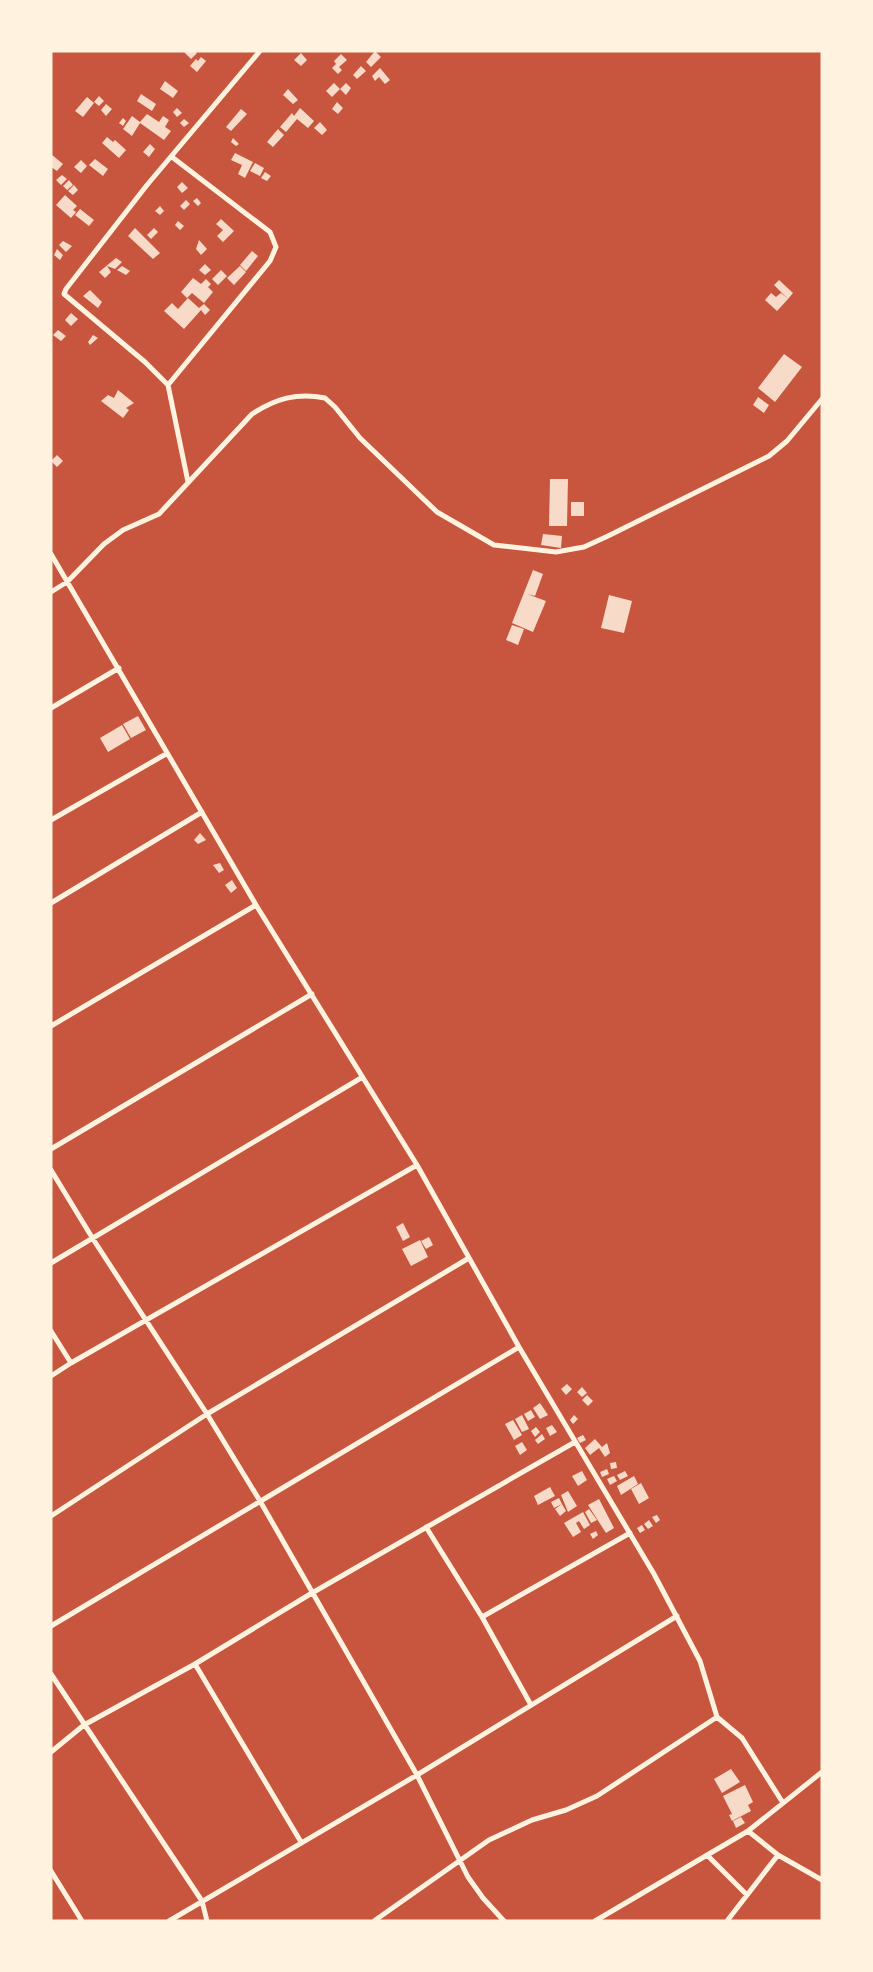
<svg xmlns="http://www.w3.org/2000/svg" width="873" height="1972" viewBox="0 0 873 1972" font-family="'IBM Plex Serif',serif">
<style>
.building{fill:#f7dbc8}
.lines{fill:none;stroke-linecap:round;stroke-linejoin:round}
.minor{stroke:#fff3e0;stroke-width:5}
</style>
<rect width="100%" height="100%" fill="#c8553d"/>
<path class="building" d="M183,51H195L197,53L191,59Z
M375,51L381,57L371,67L366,62Z
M301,53L307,60L301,66L294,60Z
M341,54L347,60L339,67L342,70L338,74L332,68L336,64L334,61Z
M201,57L206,61L197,72L190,66L196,59L198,61Z
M361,66L366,71L357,79L353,75Z
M380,68L390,80L385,84L379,77L375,81L372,76Z
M165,81L178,91L173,98L160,89Z
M334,83L340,89L346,83L351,88L346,95L340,89L332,97L326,91Z
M288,89L298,100L293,104L283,95Z
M141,94L156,104L152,111L137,101Z
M99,96L104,101L99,106L94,102Z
M87,97L94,103L83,117L75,111Z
M337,102L343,108L338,114L332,109Z
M106,104L112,109L106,116L101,110Z
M177,108L182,113L177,117L173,112Z
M300,108L314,121L308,128L297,119L286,132L280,127L292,113L294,116Z
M241,109L247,114L231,131L226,127Z
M147,114L159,122L163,116L169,120L165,127L171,131L164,140L140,123L132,136L123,129L132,116L140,122Z
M123,118L126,121L123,126L119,123Z
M184,119L189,123L184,127L180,123Z
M320,122L327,130L322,135L314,128Z
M278,129L284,135L273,147L267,142Z
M107,137L113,142L115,140L126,150L119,158L102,143Z
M233,138L239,144L236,146L231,142Z
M150,144L155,149L149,157L143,152Z
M235,153L253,162L245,178L238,174L242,165L231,160Z
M51,154L63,164L57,171L51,167Z
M95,159L108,169L103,176L89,165Z
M81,160L87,166L81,173L74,167Z
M255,163L264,168L260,176L250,171Z
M265,172L271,176L267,181L261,178Z
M62,175L67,179L61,185L56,180Z
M69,180L73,185L67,190L63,186Z
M182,182L188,188L182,193L177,187Z
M74,185L78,190L73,195L68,191Z
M65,195L77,206L73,210L76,212L71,218L56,205Z
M197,198L201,203L198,206L193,201Z
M186,200L190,204L184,210L180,206Z
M160,206L164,211L160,215L155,211Z
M80,209L94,220L89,226L75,215Z
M221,219L234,231L223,242L217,236L223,230L216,224Z
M178,221L184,226L180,230L175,225Z
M135,228L160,253L153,259L128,236Z
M154,228L158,232L151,239L147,235Z
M199,240L207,249L201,255L196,249Z
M63,241L72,246L66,252L59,245Z
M57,249L63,255L60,260L54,255Z
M252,251L258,256L246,271L240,265Z
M116,258L122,262L115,269L107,266L111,272L105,278L99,272Z
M205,264L211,270L205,275L199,270Z
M122,266L130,271L126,275L117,270Z
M240,266L246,272L234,285L227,278Z
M221,270L227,276L218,285L212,279Z
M193,278L201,284L206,279L211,284L208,287L213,292L204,303L192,293L187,298L181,292Z
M779,280L793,293L788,299L774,285Z
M90,290L102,302L98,308L83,296Z
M771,293L776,297L781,293L788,299L777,311L765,300Z
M188,298L199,308L204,304L210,310L205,315L201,310L184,329L164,311L172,303L178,309Z
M71,313L78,319L71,326L65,320Z
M58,330L66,336L61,341L53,335Z
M93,335L98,338L90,345L88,342Z
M784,354L802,367L775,402L758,388Z
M118,390L134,403L126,408L129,410L123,418L101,401L108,395L114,398Z
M758,397L769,405L764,413L753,405Z
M57,455L63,461L57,467L51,461Z
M550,479H568L567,526H549Z
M571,502H584V516H571Z
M543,534L562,536L561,548L541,545Z
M533,570L543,574L535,596L527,594L546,601L533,632L512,623Z
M609,595L632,601L624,633L601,628Z
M512,625L524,629L518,645L506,640Z
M138,716L146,730L131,738L123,724Z
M122,725L130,739L108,752L100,738Z
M200,833L206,840L198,844L194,840Z
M220,863L224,870L219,873L213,865Z
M232,880L237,888L231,893L225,885Z
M403,1223L410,1237L403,1241L396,1227Z
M429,1237L433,1245L426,1249L421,1241Z
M420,1240L428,1257L411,1266L402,1249Z
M567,1384L572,1389L566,1395L561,1389Z
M582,1387L587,1393L582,1397L577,1392Z
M587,1395L593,1401L588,1406L582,1400Z
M540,1403L548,1415L540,1419L533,1408Z
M531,1410L535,1417L528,1421L524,1414Z
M522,1415L529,1429L522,1432L515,1419Z
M574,1415L578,1419L573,1424L570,1420Z
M513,1420L522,1435L514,1440L505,1424Z
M552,1425L557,1432L550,1436L546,1428Z
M536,1427L540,1432L535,1437L531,1431Z
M542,1434L545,1439L538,1444L535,1440Z
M583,1435L586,1440L580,1443L577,1438Z
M595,1439L602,1447L607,1443L610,1453L605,1457L599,1448L590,1455L585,1448Z
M522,1442L527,1450L520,1455L515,1446Z
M616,1462L617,1468L611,1469L610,1463Z
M607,1469L609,1474L602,1477L600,1472Z
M582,1471L587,1480L578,1486L572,1476Z
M625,1471L628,1476L620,1480L617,1475Z
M614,1476L617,1481L610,1485L607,1479Z
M634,1476L638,1484L621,1495L617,1486Z
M641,1483L649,1498L639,1504L631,1489Z
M550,1487L555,1496L538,1505L534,1496Z
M568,1491L577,1506L568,1512L561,1495Z
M559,1498L562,1504L554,1508L551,1502Z
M599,1499L614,1528L606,1533L588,1505Z
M562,1504L566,1511L560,1516L555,1509Z
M589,1509L597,1520L591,1523L585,1512Z
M583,1512L590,1525L584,1529L579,1521L576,1523L581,1532L573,1537L564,1523Z
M657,1515L660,1520L656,1523L652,1517Z
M649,1520L653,1526L648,1529L644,1524Z
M642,1525L645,1530L640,1533L637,1528Z
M596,1531L598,1535L593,1539L590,1534Z
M731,1769L740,1782L722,1793L714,1779Z
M745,1785L753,1802L748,1805L751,1811L732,1821L729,1815L732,1814L723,1796Z
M741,1817L745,1823L736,1828L733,1821Z"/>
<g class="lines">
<path class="minor" d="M168,385L270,261L276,247L270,232L172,157
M188,482L168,385L145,362L64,294L66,289L147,185L260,51
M51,554L256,905L417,1165L519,1347L654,1574L700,1661L717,1717L742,1738L783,1803
M51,592L67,582L104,544L123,530L159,514L252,414C275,399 297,392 325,398L335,407L360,438L437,512L494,545L556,552L584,547L608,536L769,456L787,441L822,399
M51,708L119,668
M51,820L166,754
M51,903L202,812
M51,1026L256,905
M51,1149L312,994
M51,1170L93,1239L207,1414L260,1501L417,1775L468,1877L483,1898L504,1921
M51,1263L361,1078
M51,1331L71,1363
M51,1376L71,1363L417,1165
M51,1516L207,1414L469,1258
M426,1527L482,1617L531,1705
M482,1617L630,1533
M51,1626L519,1347
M195,1664L301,1842
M51,1674L202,1901L207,1921
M51,1752L84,1725L195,1664L312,1593L575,1442
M748,1831L778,1855L822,1880
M708,1856L747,1895
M51,1871L82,1921
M169,1921L417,1775L677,1616
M374,1921L489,1840L532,1820L566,1810L597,1796L717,1717
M595,1921L748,1831L822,1772
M727,1921L778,1855"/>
</g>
<rect width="873" height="1972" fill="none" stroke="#fff3e0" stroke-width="105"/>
</svg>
